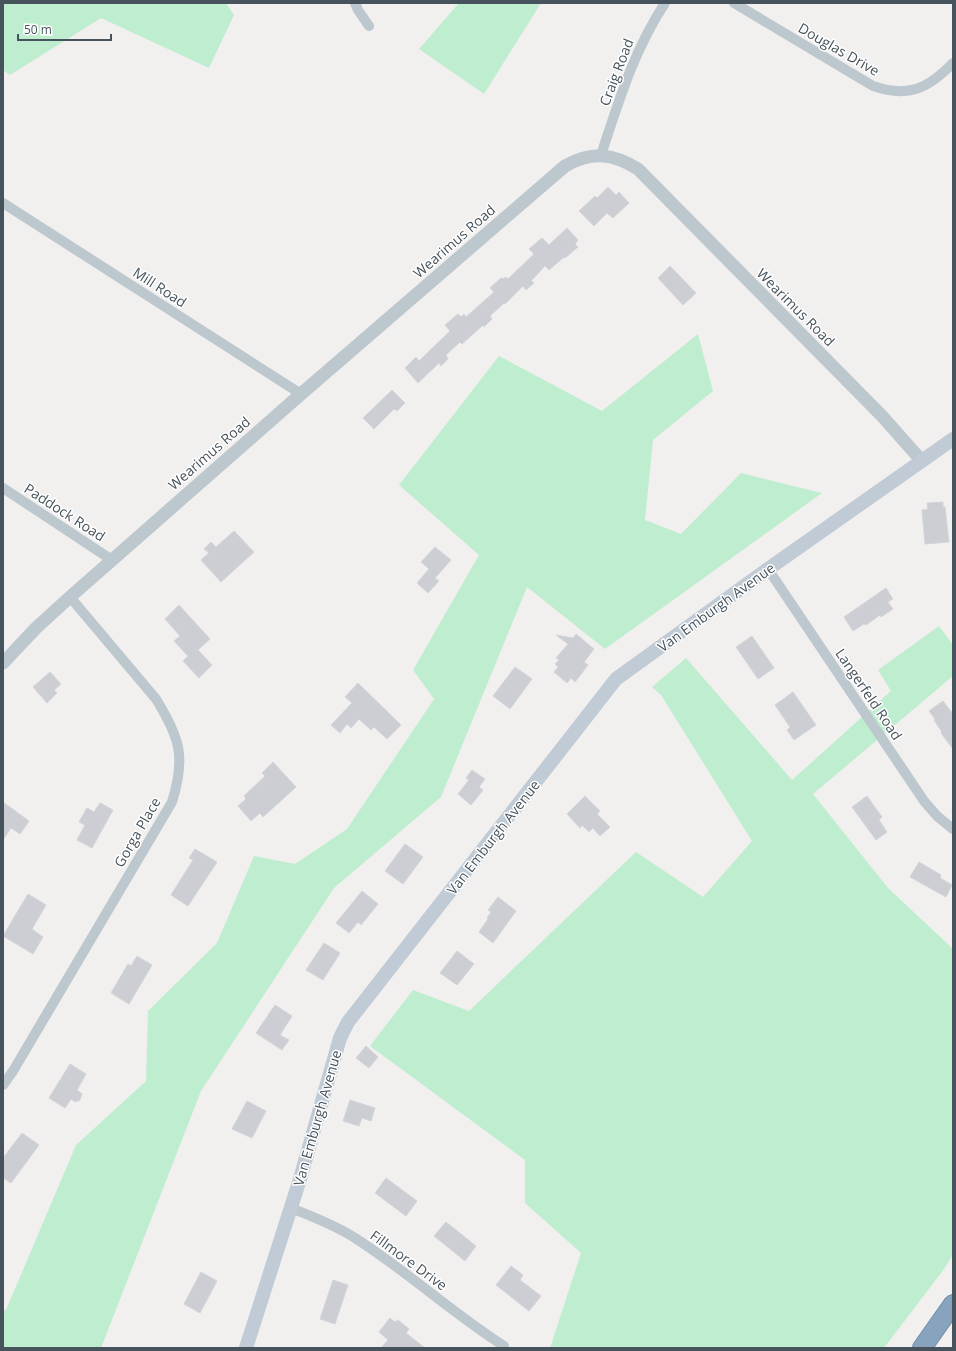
<svg xmlns="http://www.w3.org/2000/svg" width="956" height="1351" viewBox="0 0 956 1351" font-family="'Open Sans',sans-serif">
<style>
.green{fill:#beeecf}
.building{fill:#ccced4;stroke:#d3d5da}
.lines{fill:none;stroke-linecap:round;stroke-linejoin:round}
.motorway-casing{stroke:#738ea9;stroke-width:20}
.minor{stroke:#bdc7ce;stroke-width:10}
.tertiary{stroke:#bdc7ce;stroke-width:13}
.secondary{stroke:#c0cbd6;stroke-width:14}
.motorway{stroke:#87a3bd;stroke-width:18}
.labels{text-anchor:middle;dominant-baseline:central;stroke-width:3;stroke-linejoin:round;paint-order:stroke}
.street-label{font-size:14px;fill:#47535c;stroke:#fff}
</style>
<rect width="100%" height="100%" fill="#f2efef"/>
<path class="green" d="M3,3H226L234,15L209,68L101,18L10,75L3,70Z
M459,3H541L484,94L419,49Z
M698,334L713,391L653,440L645,520L681,534L741,473L822,493L605,649L527,587L441,797L334,888L201,1091L101,1348H3V1311L6,1310L76,1145L146,1081L148,1011L217,943L254,856L295,864L347,829L434,699L413,670L479,555L399,485L499,356L602,411Z
M939,626L953,645V676L813,794L888,888L953,949V1255L944,1269L884,1348H550L581,1253L525,1203V1160L370,1046L413,990L469,1011L636,852L703,897L752,841L661,695L652,687L686,658L792,780L891,691L878,670Z"/>
<path class="building" d="M608,187L616,195L619,192L629,203L613,218L607,213L594,226L579,211L595,196L597,198Z
M567,228L578,240L575,244L578,247L565,258L564,257L549,270L545,266L531,281L534,283L526,290L523,286L505,304L504,303L490,316L492,319L484,327L483,325L462,344L460,342L446,355L448,359L441,366L439,363L418,383L405,368L416,357L419,361L450,331L445,325L458,314L461,317L464,314L466,317L494,292L490,288L501,278L503,279L506,277L508,279L534,254L529,249L542,238L549,245Z
M670,266L696,293L683,305L658,278Z
M392,390L405,403L397,411L394,409L374,429L363,418Z
M943,502V507H945L949,542L925,544L922,510L928,509L927,503Z
M234,531L254,552L221,582L201,560L209,553L204,549L211,542L216,547Z
M435,547L451,560L435,578L439,581L428,593L417,583L429,569L421,562Z
M886,588L893,599L888,602L893,609L881,617L880,615L866,625L864,624L853,631L844,617Z
M179,605L210,639L198,650L212,665L199,678L183,661L188,656L174,641L180,636L165,619Z
M576,634L594,649L584,662L588,665L575,682L571,678L567,683L554,672L558,667L555,664L559,660L556,658L568,644L556,635L573,638Z
M752,636L774,668L758,679L736,647Z
M515,667L532,679L510,709L493,696Z
M50,672L61,684L54,690L57,693L47,703L33,687Z
M358,683L401,725L387,739L374,727L371,730L359,719L351,728L347,724L340,733L331,725L352,703L345,697Z
M793,692L816,725L794,740L787,730L790,727L775,705Z
M943,701L953,714V749L941,733L942,732L934,720L935,719L929,711Z
M273,762L296,787L263,817L260,813L251,821L238,806L246,799L244,796L265,776L262,773Z
M472,770L485,779L479,787L483,790L471,805L458,794L469,780L466,778Z
M585,796L600,811L597,814L610,827L600,836L593,828L589,832L582,825L580,828L567,814Z
M867,796L882,817L879,820L887,832L876,840L852,807Z
M3,802L29,821L20,834L11,828L3,840Z
M100,803L113,810L92,848L77,840L85,825L79,822L87,808L94,812Z
M405,844L423,857L403,884L385,871Z
M195,849L217,862L188,906L171,895L193,860L189,858Z
M919,862L941,875L940,878L952,885L946,897L910,877Z
M362,891L378,904L361,925L358,922L349,933L336,923Z
M28,894L46,905L32,929L43,937L33,954L3,936Z
M498,897L516,911L493,943L479,932L488,919L487,918L491,912L488,910Z
M324,943L340,953L323,980L306,970Z
M457,951L474,964L457,985L440,973Z
M137,956L152,965L129,1004L111,993L128,964L131,966Z
M275,1005L292,1016L280,1035L289,1040L282,1050L256,1033Z
M366,1046L378,1057L369,1068L356,1058Z
M70,1064L86,1074L77,1090L82,1094L80,1100L75,1102L71,1099L65,1108L49,1098Z
M350,1100L375,1108L371,1121L362,1118L359,1126L343,1121Z
M247,1101L266,1111L252,1138L232,1129Z
M22,1133L39,1145L11,1183L3,1178V1158Z
M386,1178L417,1201L406,1216L375,1193Z
M446,1222L476,1246L465,1261L434,1236Z
M511,1266L523,1275L520,1280L541,1296L529,1311L496,1285Z
M201,1272L217,1281L200,1313L184,1304Z
M333,1280L348,1285L335,1324L320,1319Z
M390,1318L395,1322L398,1320L409,1329L406,1333L425,1348H381L388,1340L379,1332Z"/>
<g class="lines">
<g class="motorway-casing">
<path id="motorway" d="M922,1348L953,1304"/>
</g>
<path class="minor" d="M355,3L358,10L369,26
M734,3L873,86C908,98 928,89 953,63
M601,155C619,101 633,52 665,3
M3,203L301,394
M3,488L112,560
M768,569L924,801L937,816L953,829
M3,1085L13,1071L172,802C186,757 180,738 156,699L70,597
M291,1208C313,1217 335,1225 355,1238C407,1271 452,1313 504,1346"/>
<path class="tertiary" d="M3,663L36,628L70,597L301,394L565,166C592,151 612,153 638,169L882,416L921,460"/>
<path class="secondary" d="M246,1348L300,1179L340,1038L348,1022L616,679L768,569L953,439"/>
<use href="#motorway" class="motorway"/>
</g>
<g class="labels">
<g class="street-label">
<text transform="translate(839 49) rotate(30)">Douglas Drive</text>
<text transform="translate(616 72) rotate(-69)">Craig Road</text>
<text transform="translate(454 241) rotate(-41)">Wearimus Road</text>
<text transform="translate(160 287) rotate(33)">Mill Road</text>
<text transform="translate(796 307) rotate(45)">Wearimus Road</text>
<text transform="translate(209 453) rotate(-41)">Wearimus Road</text>
<text transform="translate(65 512) rotate(33)">Paddock Road</text>
<text transform="translate(716 607) rotate(-36)">Van Emburgh Avenue</text>
<text transform="translate(869 694) rotate(56)">Langerfeld Road</text>
<text transform="translate(137 832) rotate(-60)">Gorga Place</text>
<text transform="translate(493 837) rotate(-52)">Van Emburgh Avenue</text>
<text transform="translate(317 1118) rotate(-74)">Van Emburgh Avenue</text>
<text transform="translate(409 1260) rotate(36)">Fillmore Drive</text>
</g>
</g>
<rect width="956" height="1351" fill="none" stroke="#47535c" stroke-width="8"/>
<path d="M18 34v6h93v-6" fill="none" stroke="#47535c" stroke-width="2"/>
<text x="24" y="34" font-size="12" fill="#47535c" stroke="#ffffff" stroke-width="3" paint-order="stroke">50 m</text>
</svg>
